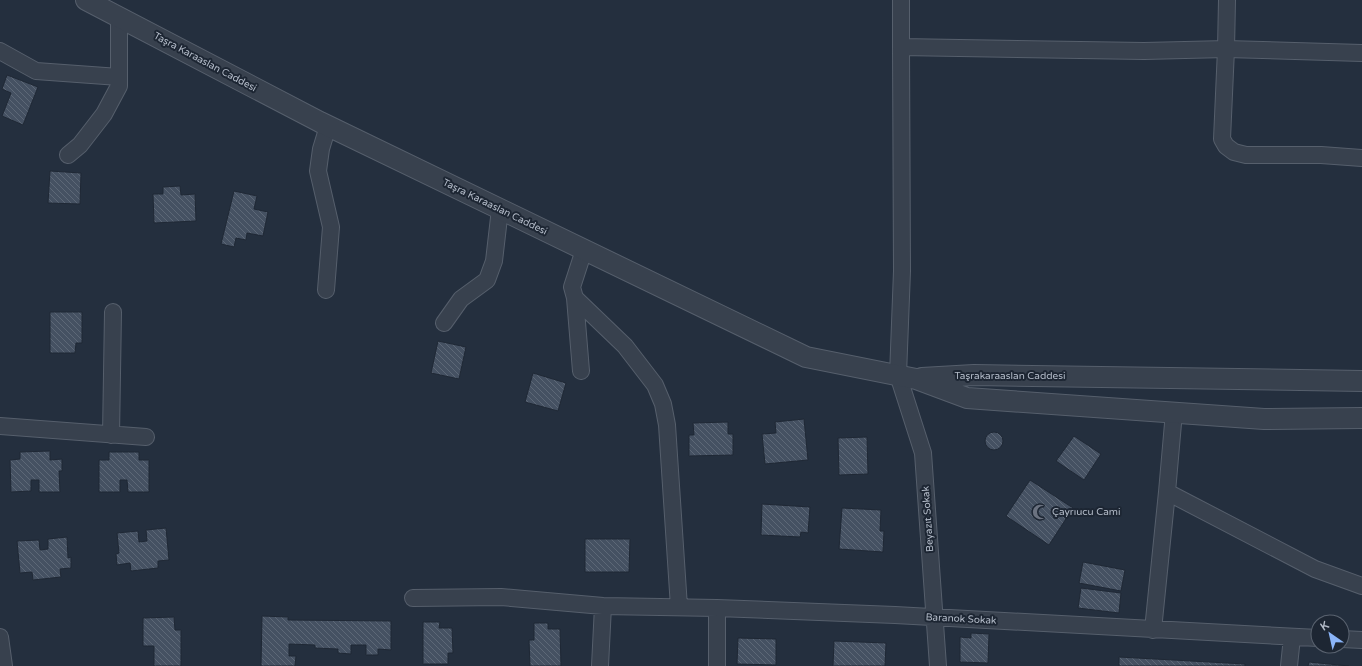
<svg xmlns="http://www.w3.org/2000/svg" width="1362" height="666" viewBox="0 0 1362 666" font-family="'Varela Round',sans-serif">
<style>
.building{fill:url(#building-back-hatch);stroke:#1f2835}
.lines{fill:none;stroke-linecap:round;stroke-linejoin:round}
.minor-casing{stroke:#565f6c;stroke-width:18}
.tertiary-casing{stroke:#565f6c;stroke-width:22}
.minor{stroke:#38414e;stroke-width:16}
.tertiary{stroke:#38414e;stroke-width:20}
.labels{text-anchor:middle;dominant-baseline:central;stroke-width:4;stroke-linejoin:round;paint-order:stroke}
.street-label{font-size:10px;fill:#b4bcc9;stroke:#1d2633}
.poi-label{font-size:10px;fill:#b4bcc9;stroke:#1d2633;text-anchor:start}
</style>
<defs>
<pattern id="building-back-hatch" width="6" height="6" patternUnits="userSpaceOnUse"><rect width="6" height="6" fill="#455162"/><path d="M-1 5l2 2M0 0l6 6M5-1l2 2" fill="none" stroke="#5d6877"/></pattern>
</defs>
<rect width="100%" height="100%" fill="#242f3e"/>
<path class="building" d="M7,75L38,87L23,125L2,116L11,93L2,89Z
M50,171L81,173L80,204L48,203Z
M180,186L181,195L195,194L196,221L154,223L153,194H163V187Z
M234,191L257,196L254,209L268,212L263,236L247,233L246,240L236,238L234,247L221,244Z
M50,312H82V343H76L75,353H50Z
M438,341L466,347L459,379L431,373Z
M533,373L566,383L558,411L525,402Z
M804,419L808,460L765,464L762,434L776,433L775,422Z
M728,422V434H733V455L689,456V435H694L693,423Z
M985 441a9 9 0 1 1 18 0a9 9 0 1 1-18 0Z
M1074,436L1101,454L1084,480L1056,461Z
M867,437L868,474L839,475L838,438Z
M50,451V460L62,459V471H59L60,492H39V480H31V491L11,492L10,460L20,459V452Z
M109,452H139V460H149V492H128L127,480H120V492H99V460H109Z
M1030,480L1073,508L1049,545L1006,516Z
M762,504L810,507L808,533L801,532L800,537L761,535Z
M842,508L881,510L880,531H884L883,552L839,549Z
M166,528L169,560L158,561V568L131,571L130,563L117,565L116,554L119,553L117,533L138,531L139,542L147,541L146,530Z
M67,537L68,558L71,557V568L60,569L61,577L33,580L32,572L20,573L17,541L39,540L40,550L48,549V539Z
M585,539H630L629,572H585Z
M1083,562L1125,570L1121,591L1079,583Z
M1081,588L1121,593L1119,613L1078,608Z
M262,616L288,617V620L391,621V650L378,649V655H366V645H351V654L338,653V649L315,648V645L289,644V656H296L295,666H261Z
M174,617L175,630H181V666H154V646H143V618Z
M423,622H440L439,628H452L453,653H448V664H423Z
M534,623H548V629H560L561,666H530L529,640H534Z
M971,633L989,634L988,663L960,662V637L971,638Z
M738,638L776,639V665L737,664Z
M834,641L886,643L885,666H833Z
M1119,657L1245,664V666H1119Z
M1309,662L1349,666H1308Z"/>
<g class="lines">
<g class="minor-casing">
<path id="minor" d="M901,0V47L1144,51L1226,49L1227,0
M901,47L902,271L898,375L923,453L938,666
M0,51L36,71L119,77
M1362,53L1226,49L1222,139L1226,146L1234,152L1246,155H1321L1362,158
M68,155L80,145L104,114L119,86V17
M584,250L572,287L575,298L625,346L655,385L663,404L667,425L679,607
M326,290L331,227L318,171L321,149L328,126
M575,298L581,371
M444,323L461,299L487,280L494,261L500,209
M1174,412L1167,492L1315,569L1362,586
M0,426L146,437
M111,435L113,312
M413,598L501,597L603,606L717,608L895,615L1318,638
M1153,630L1167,492
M0,637L4,666
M1342,639L1362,640
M600,666L603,606
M717,666V608
M1289,666L1292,637"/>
</g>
<g class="tertiary-casing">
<path id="tertiary" d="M86,0L320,122L806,357L916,379L967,398L1264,419L1362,418
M922,378L974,375L1362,381"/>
</g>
<use href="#minor" class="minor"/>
<use href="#tertiary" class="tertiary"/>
</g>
<defs>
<g id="mosque-bare" transform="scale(1.2)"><path d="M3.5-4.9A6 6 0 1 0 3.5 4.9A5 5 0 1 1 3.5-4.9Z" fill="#6b7280" stroke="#1d2633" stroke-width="2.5" paint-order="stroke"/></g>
</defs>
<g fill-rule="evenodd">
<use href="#mosque-bare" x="1040" y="512"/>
</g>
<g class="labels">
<g class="street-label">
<text transform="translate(205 62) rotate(28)">Taşra Karaaslan Caddesi</text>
<text transform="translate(495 207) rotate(26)">Taşra Karaaslan Caddesi</text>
<text x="1010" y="376">Taşrakaraaslan Caddesi</text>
<text transform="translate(928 519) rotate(-94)">Beyazıt Sokak</text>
<text transform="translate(961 619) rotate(3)">Baranok Sokak</text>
</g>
<g class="poi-label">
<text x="1052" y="512">Çayrıucu Cami</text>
</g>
</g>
<g transform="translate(1330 634) rotate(326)"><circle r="19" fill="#1d2633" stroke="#59626f"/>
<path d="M0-3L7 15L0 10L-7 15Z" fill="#8ab4f8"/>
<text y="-6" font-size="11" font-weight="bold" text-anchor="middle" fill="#b4bcc9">K</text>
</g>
</svg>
